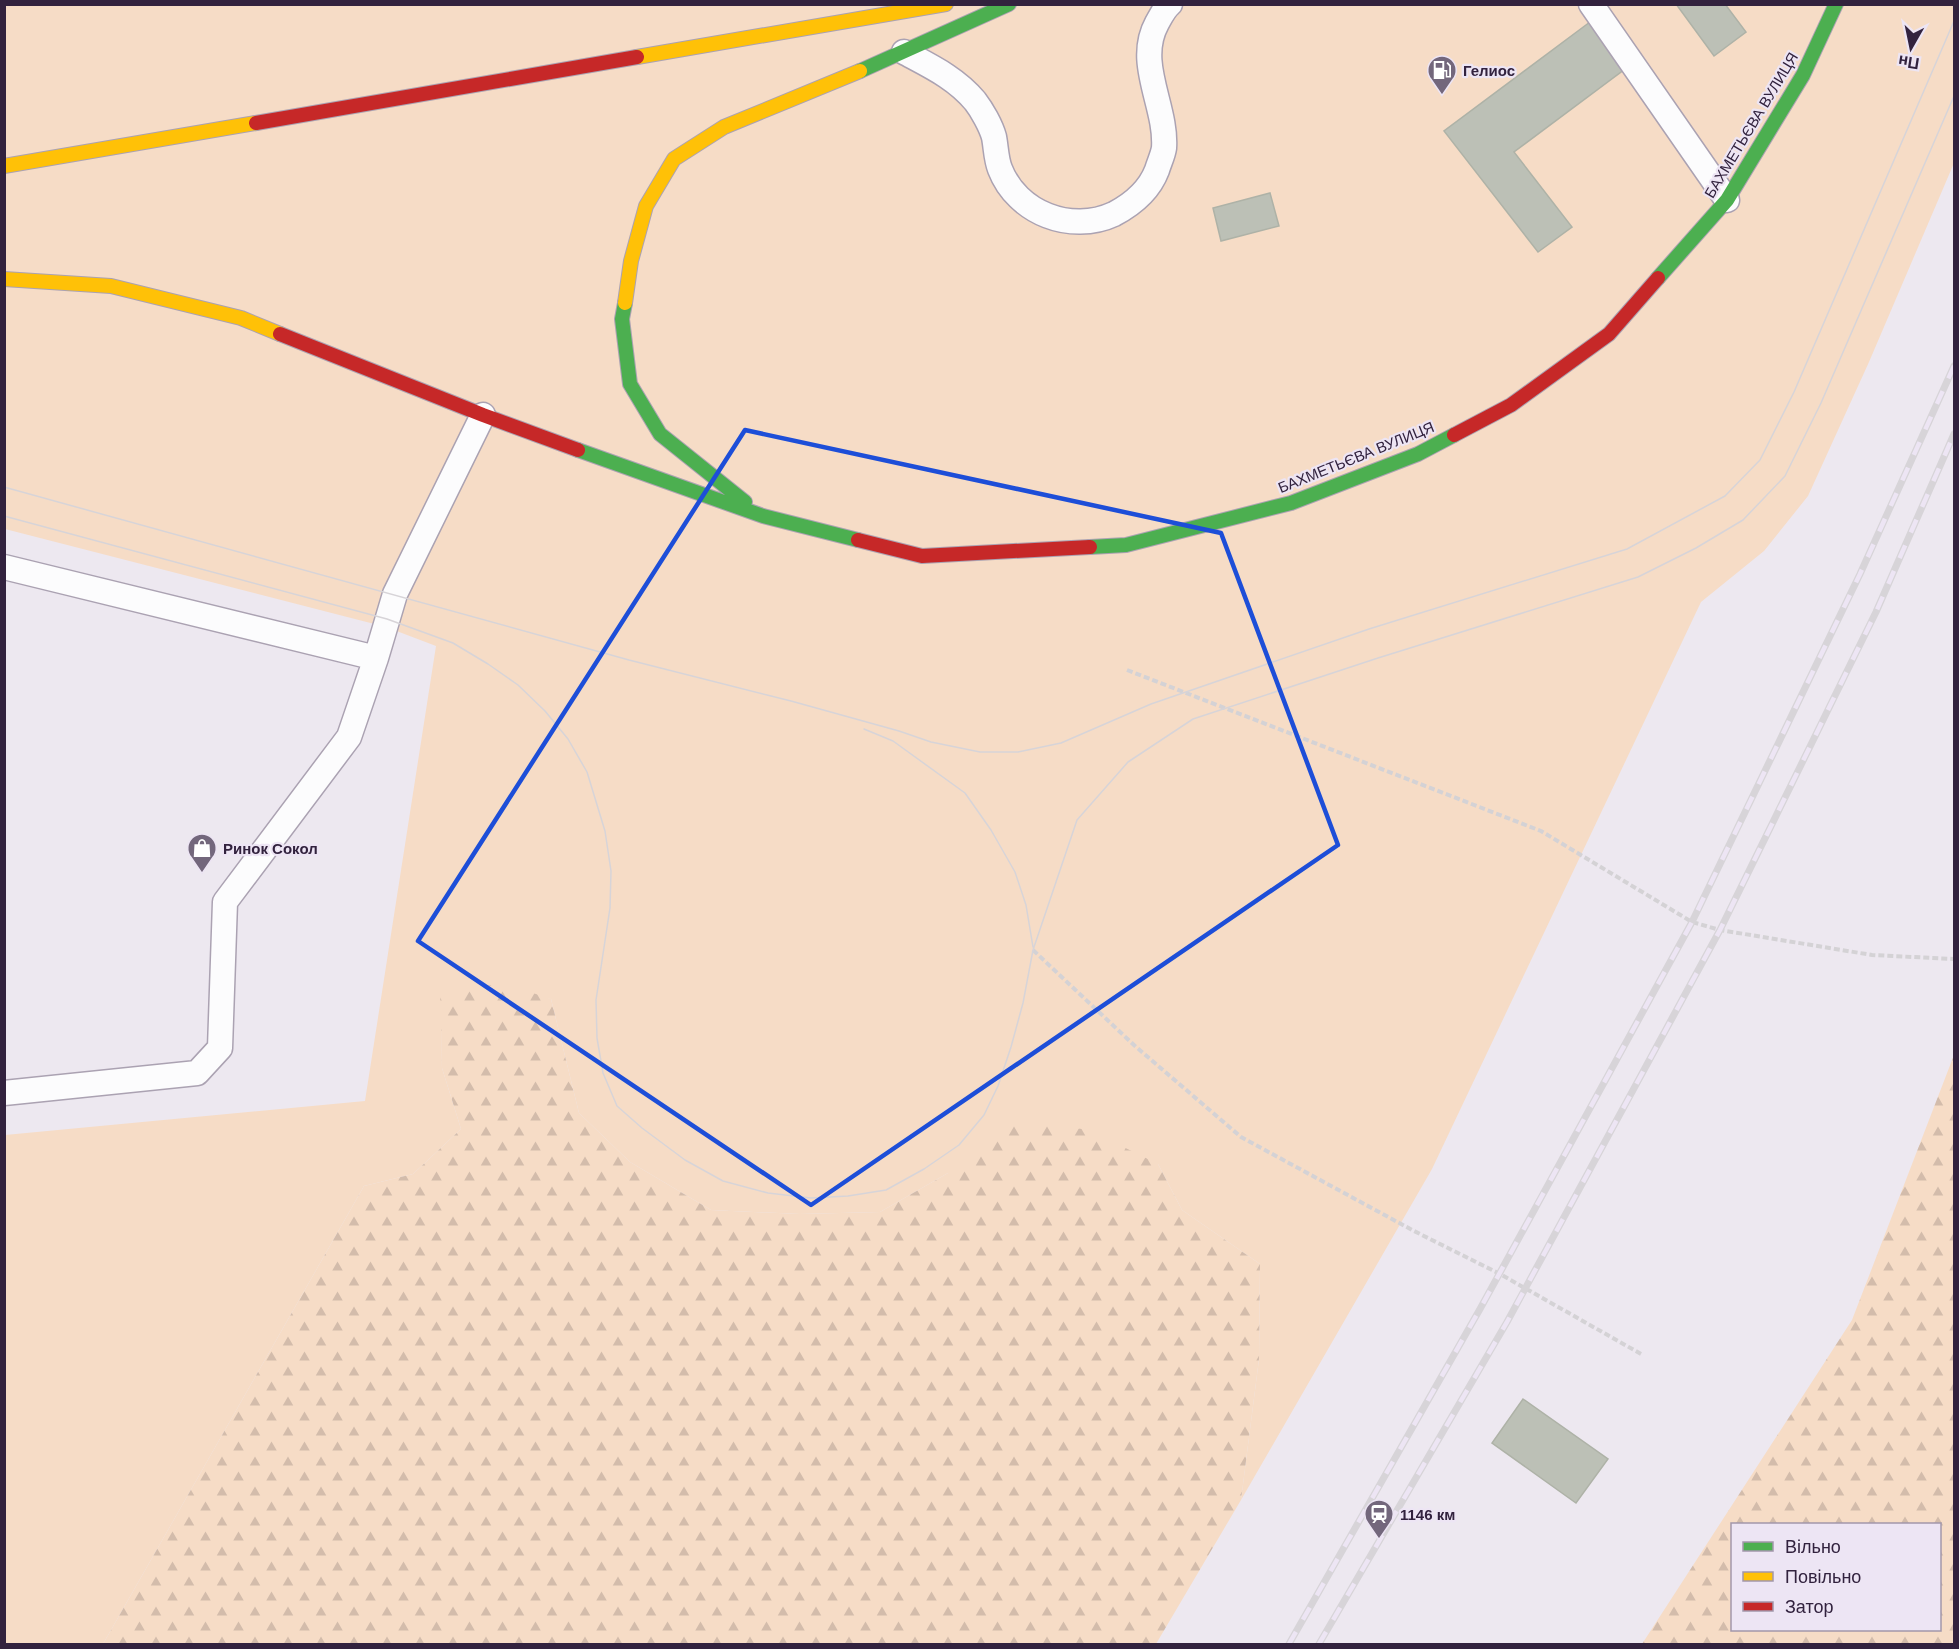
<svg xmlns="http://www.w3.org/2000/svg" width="1959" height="1649" viewBox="0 0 1959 1649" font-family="Arial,sans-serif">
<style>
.green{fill:#f6dcc6}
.forest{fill:url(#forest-firs);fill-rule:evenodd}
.building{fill:#bcc0b6;stroke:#aeb2a7;stroke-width:1.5}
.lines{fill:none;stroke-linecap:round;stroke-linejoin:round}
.lane-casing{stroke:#aba2b2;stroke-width:27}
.fast-casing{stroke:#aba2b2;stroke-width:16}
.slow-casing{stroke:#aba2b2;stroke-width:16}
.jam-casing{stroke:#aba2b2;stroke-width:16}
.path{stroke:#d4d2d5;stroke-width:4;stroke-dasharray:6 3;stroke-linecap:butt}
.lane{stroke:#fcfcfd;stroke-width:24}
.fast{stroke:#4caf50;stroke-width:14}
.slow{stroke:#ffc107;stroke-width:14}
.jam{stroke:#c62828;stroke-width:14}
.tram{stroke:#d7d4d8;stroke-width:1.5}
.rail-casing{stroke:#d7d4d8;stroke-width:7}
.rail{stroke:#ede5f4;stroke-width:4.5;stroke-dasharray:14;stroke-linecap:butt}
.marked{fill:none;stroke:#1d4ed8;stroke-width:4.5;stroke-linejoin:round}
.labels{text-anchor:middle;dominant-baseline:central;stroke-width:4.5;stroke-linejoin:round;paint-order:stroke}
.poi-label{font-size:15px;font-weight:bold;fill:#32223e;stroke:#ede5f4;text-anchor:start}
.street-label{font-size:15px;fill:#32223e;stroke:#ede5f4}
</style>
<defs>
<pattern id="forest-firs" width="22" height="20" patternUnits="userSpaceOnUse" patternTransform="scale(1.5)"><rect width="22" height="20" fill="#f6dcc6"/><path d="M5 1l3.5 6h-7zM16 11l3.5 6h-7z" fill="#d3bcab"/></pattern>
</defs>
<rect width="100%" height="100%" fill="#ede8f0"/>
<path class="green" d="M4,5H1954V163L1869,362L1808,496L1764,551L1701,602L1432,1169L1241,1500L1259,1359L1260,1264L1182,1210L1158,1164L948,1173L880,1212L800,1214L711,1210L630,1162L579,1113L551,999L441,988L442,1068L461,1129L413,1174L364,1186L103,1644H5V1135L365,1101L436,646L386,627L5,529Z"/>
<path class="forest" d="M506,984L551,999L579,1113L630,1162L711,1210L800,1214L880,1212L948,1173L1017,1120L1089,1130L1158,1164L1182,1210L1260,1264L1259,1359L1241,1500L1156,1644H103L364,1186L413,1174L461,1129L442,1068L440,988Z
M1954,1055V1644H1642L1852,1320ZM1732,1524H1940V1630H1732Z"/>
<path class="building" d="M1676,4H1725L1746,32L1714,56Z
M1590,22L1625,69L1514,152L1572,227L1538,252L1444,131Z
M1270,193L1279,226L1221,241L1213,208Z
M1523,1399L1608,1459L1576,1503L1492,1443Z"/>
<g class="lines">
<g class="lane-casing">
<path id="lane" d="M1591,4L1727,200
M904,52C930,66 956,78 975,101C982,110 991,126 994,137C996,147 996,159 1000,169C1017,213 1071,234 1114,214C1133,204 1149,191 1157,170C1159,163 1163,155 1164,148C1167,106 1135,63 1157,23C1161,16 1164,9 1170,4
M4,567L376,658L395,594L483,415
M4,1093L197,1073L220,1048L225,902L349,737L376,658"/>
</g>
<g class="fast-casing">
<path id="fast" d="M860,71L1009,4
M1658,278L1727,200L1803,75L1836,4
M625,303L622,319L630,384L660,434L745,502
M578,450L763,516L858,540
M1090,547L1126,545L1291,503L1418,454L1454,435"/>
</g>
<g class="slow-casing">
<path id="slow" d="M637,57L946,4
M4,166L256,123
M4,279L111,286L241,318L280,334
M625,303L631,261L646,206L674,159L724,127L860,71"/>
</g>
<g class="jam-casing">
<path id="jam" d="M256,123L637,57
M280,334L483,415L578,450
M1454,435L1511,405L1609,334L1658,278
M858,540L922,556L1090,547"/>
</g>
<path class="path" d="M1127,670L1541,831L1692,922L1720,930L1872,955L1954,959
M1033,950L1135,1046L1241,1137L1414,1231L1500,1274L1641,1354"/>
<use href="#lane" class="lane"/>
<use href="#fast" class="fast"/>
<use href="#slow" class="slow"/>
<use href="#jam" class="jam"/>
<path class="tram" d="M4,487L629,660L791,701L899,731L931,742L980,752H1018L1061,743L1151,704L1369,629L1627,549L1725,496L1760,460L1794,392L1954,21
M4,516L387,619L453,643L488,664L518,685L545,711L568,739L587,772L605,831L611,871L610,908L596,1000L597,1038L603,1073L617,1106L642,1128L685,1160L723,1181L768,1193L811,1198L848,1196L886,1190L924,1169L959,1145L984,1115L998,1086L1011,1047L1023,1003L1033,950L1077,820L1128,762L1193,719L1378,658L1638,577L1696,548L1743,520L1785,476L1821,403L1954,96
M864,729L893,741L965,793L991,830L1015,872L1026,905L1033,947"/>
<g class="rail-casing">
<path id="rail" d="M1289,1644L1480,1309L1692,922L1860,574L1954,366
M1319,1644L1507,1322L1720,930L1876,612L1954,434"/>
</g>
<use href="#rail" class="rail"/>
</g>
<path class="marked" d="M745,430L1221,533L1338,845L811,1205L418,941Z"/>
<defs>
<g id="fuel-pin" transform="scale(1.5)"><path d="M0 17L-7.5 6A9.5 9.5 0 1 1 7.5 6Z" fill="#73677c" stroke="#ede5f4"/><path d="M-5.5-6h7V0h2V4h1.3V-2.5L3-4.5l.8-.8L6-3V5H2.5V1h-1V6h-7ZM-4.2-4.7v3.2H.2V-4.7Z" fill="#fff"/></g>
<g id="shop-pin" transform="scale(1.5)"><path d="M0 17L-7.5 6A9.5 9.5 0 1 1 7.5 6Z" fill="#73677c" stroke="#ede5f4"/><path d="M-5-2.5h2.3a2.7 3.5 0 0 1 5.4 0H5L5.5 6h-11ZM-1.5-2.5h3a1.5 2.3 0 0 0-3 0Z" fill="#fff"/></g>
<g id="station-pin" transform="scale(1.5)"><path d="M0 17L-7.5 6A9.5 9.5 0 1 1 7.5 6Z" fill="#73677c" stroke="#ede5f4"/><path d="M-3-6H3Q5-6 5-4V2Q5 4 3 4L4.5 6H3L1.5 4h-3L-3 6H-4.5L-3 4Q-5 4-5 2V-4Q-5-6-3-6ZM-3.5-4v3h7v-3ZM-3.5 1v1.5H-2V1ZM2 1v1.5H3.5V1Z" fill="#fff"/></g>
</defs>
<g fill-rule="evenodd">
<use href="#fuel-pin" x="1442" y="70"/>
<use href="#shop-pin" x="202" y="848"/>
<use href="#station-pin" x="1379" y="1514"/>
</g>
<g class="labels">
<g class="poi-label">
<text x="1463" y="70">Гелиос</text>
<text x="223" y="848">Ринок Сокол</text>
<text x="1400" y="1514">1146 км</text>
</g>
<g class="street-label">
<text transform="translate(1751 125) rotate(-59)">БАХМЕТЬЄВА ВУЛИЦЯ</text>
<text transform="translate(1356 457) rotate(-22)">БАХМЕТЬЄВА ВУЛИЦЯ</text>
</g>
</g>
<rect width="1959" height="1649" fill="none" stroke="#32223e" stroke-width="12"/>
<rect x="1731" y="1523" width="210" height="108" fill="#ede5f4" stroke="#a297ab" stroke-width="1.5"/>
<rect x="1743" y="1542" width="30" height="9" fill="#4caf50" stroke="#a297ab" stroke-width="1.5"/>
<text x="1785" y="1553" font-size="18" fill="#32223e">Вільно</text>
<rect x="1743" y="1572" width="30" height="9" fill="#ffc107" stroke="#a297ab" stroke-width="1.5"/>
<text x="1785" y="1583" font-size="18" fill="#32223e">Повільно</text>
<rect x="1743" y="1602" width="30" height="9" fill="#c62828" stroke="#a297ab" stroke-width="1.5"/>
<text x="1785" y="1613" font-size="18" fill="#32223e">Затор</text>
<g transform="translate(1911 48) rotate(189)" stroke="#ede5f4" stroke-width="4.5" paint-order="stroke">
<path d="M0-4.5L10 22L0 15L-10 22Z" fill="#32223e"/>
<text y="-9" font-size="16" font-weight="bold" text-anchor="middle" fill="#32223e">Пн</text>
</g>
</svg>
